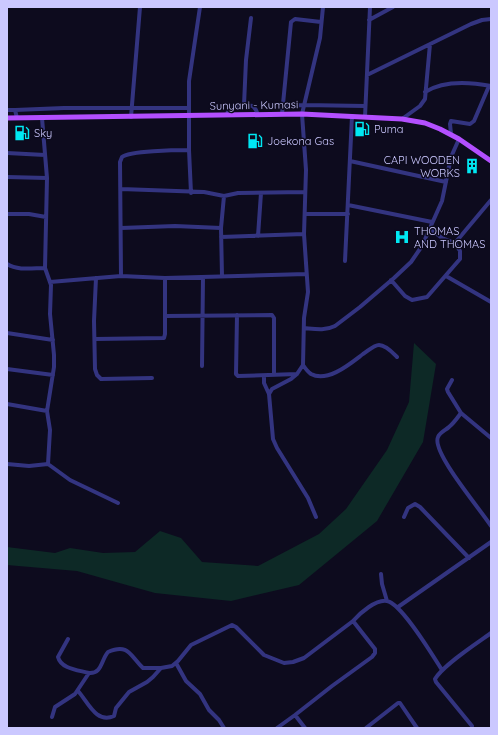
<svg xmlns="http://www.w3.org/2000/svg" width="498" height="735" viewBox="0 0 498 735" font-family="Quicksand,sans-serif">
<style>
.green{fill:#0d2926}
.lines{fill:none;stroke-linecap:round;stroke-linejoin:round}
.minor{stroke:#333480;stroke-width:4}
.major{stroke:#b34fff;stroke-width:5}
.labels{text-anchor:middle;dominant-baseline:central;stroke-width:3;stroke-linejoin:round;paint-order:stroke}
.street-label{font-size:11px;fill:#cbc8ff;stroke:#0d0b1e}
.poi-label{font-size:11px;fill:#cbc8ff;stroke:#0d0b1e;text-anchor:start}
</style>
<rect width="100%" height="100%" fill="#0d0b1e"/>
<path class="green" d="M414,343L436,364L423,442L377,521L299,585L231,601L155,593L77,571L7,565V547L55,553L70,548L103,553L135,552L160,531L181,538L202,562L258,566L319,534L346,509L387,450L409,402Z"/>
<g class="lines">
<path class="minor" d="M251,18L246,60L244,105L253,106L256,110L258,115
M369,20L393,7
M367,75L471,24L482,20L491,19
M425,92C444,80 470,82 491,86
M283,106L304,105L365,106
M7,110H15L17,118
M15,110L64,108H189
M282,114L291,22L295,19L321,22
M227,115L228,111L233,107L244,105
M131,117L140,7
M365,117L370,7
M402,119L420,106L425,99L430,44
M451,134L450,124L451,121L470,124L474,121L489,86
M7,153L45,155
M350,161L446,182
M7,177L47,178
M121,189L204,192L224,196L238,193L305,192
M191,193L189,150V81L200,7
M348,205L432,222
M7,214H29L46,217
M305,214H348
M121,228L175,226L221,228
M430,229L442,238L455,243
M258,236L261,193
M221,237L304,234
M455,243L491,200
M345,261L352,116
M7,264C18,271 33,268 45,268
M121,276L120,162L122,157C129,151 176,150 189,150
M222,276L221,228L224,196
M446,276L491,302
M96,278L94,321L95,369L97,375L101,379L152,378
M391,280L405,296L412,300L427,297L460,259V251L455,243
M50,282L121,276L165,278L306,274
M237,315L236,374L238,376L297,374
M165,316L272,315L274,318V375
M304,328C315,329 325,331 335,326L360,307L394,278L411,262L422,246L442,201L451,157L459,139
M7,333L53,340
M95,339L164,338L165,334V278
M303,365C305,368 308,372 311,374C328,383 351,363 363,354C368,351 374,345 379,345C386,345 393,353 397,357
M202,366L203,277
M7,369L53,375
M264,376V383L269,394L273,439L277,448L308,498L316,517
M452,380L447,389L448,392L461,413L491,438
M269,394L272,389L291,379L297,374L303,365L304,318L308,292L304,234L306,170L302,114L320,38L323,7
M7,404L47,411
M461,413C458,417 454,423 449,427C446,430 440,432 438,437C431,452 481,510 491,526
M7,464L29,466L48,464L50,430L47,411L54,367V355L50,314L51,285L45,268L47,178L42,118
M48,464L70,480L118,503
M404,517L408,508L415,504L420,507L469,558
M381,574L382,584L387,601
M398,607L491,542
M353,621C360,613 376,599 387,601C402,604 433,656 442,670
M68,639L58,657C61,669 78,670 89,673C102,674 101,660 108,652C129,643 130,656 143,668H161L172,666L178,661L191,645L232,625L236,627L264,655L284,663L293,662L304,658L353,621L375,649V653L372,657L332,686L295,715L277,728
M176,663L186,681L200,694L209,710L219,720L224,728
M78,691C88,702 96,724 114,716L116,708L129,692L147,682L153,677L161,668
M295,715L305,728
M52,717L55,707L75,694L89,673
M472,726L436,682L435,679C443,665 477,643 491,633
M366,728L398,703H400L402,706L417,728"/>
<path class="major" d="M7,118L302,114L402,119L425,123L440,129L459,139L491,161"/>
</g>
<defs>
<g id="fuel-bare" transform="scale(1.2)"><path d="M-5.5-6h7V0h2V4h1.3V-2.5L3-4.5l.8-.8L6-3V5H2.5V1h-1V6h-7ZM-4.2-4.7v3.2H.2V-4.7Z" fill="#00e8f3" stroke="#0d0b1e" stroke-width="2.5" paint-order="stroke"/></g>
<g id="building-bare" transform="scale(1.2)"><path d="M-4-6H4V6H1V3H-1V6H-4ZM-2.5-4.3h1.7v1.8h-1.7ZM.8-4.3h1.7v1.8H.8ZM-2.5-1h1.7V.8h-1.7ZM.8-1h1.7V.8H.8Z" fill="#00e8f3" stroke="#0d0b1e" stroke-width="2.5" paint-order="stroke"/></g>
<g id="hospital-bare" transform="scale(1.2)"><path d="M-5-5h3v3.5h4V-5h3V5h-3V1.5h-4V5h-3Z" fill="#00e8f3" stroke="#0d0b1e" stroke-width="2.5" paint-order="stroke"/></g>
</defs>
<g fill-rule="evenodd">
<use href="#fuel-bare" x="362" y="129"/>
<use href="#fuel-bare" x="22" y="133"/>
<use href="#fuel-bare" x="255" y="141"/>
<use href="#building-bare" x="472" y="166"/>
<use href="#hospital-bare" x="402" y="237"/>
</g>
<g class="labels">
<g class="street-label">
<text transform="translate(254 105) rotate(-1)">Sunyani - Kumasi</text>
</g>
<g class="poi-label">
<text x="374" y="129">Puma</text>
<text x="34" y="133">Sky</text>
<text x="267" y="141">Joekona Gas</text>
<text x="460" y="160" text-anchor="end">CAPI WOODEN<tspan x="460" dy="13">WORKS</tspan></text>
<text x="414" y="231">THOMAS<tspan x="414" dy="13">AND THOMAS</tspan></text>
</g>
</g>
<rect width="498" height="735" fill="none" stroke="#cbc8ff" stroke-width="16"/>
</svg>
